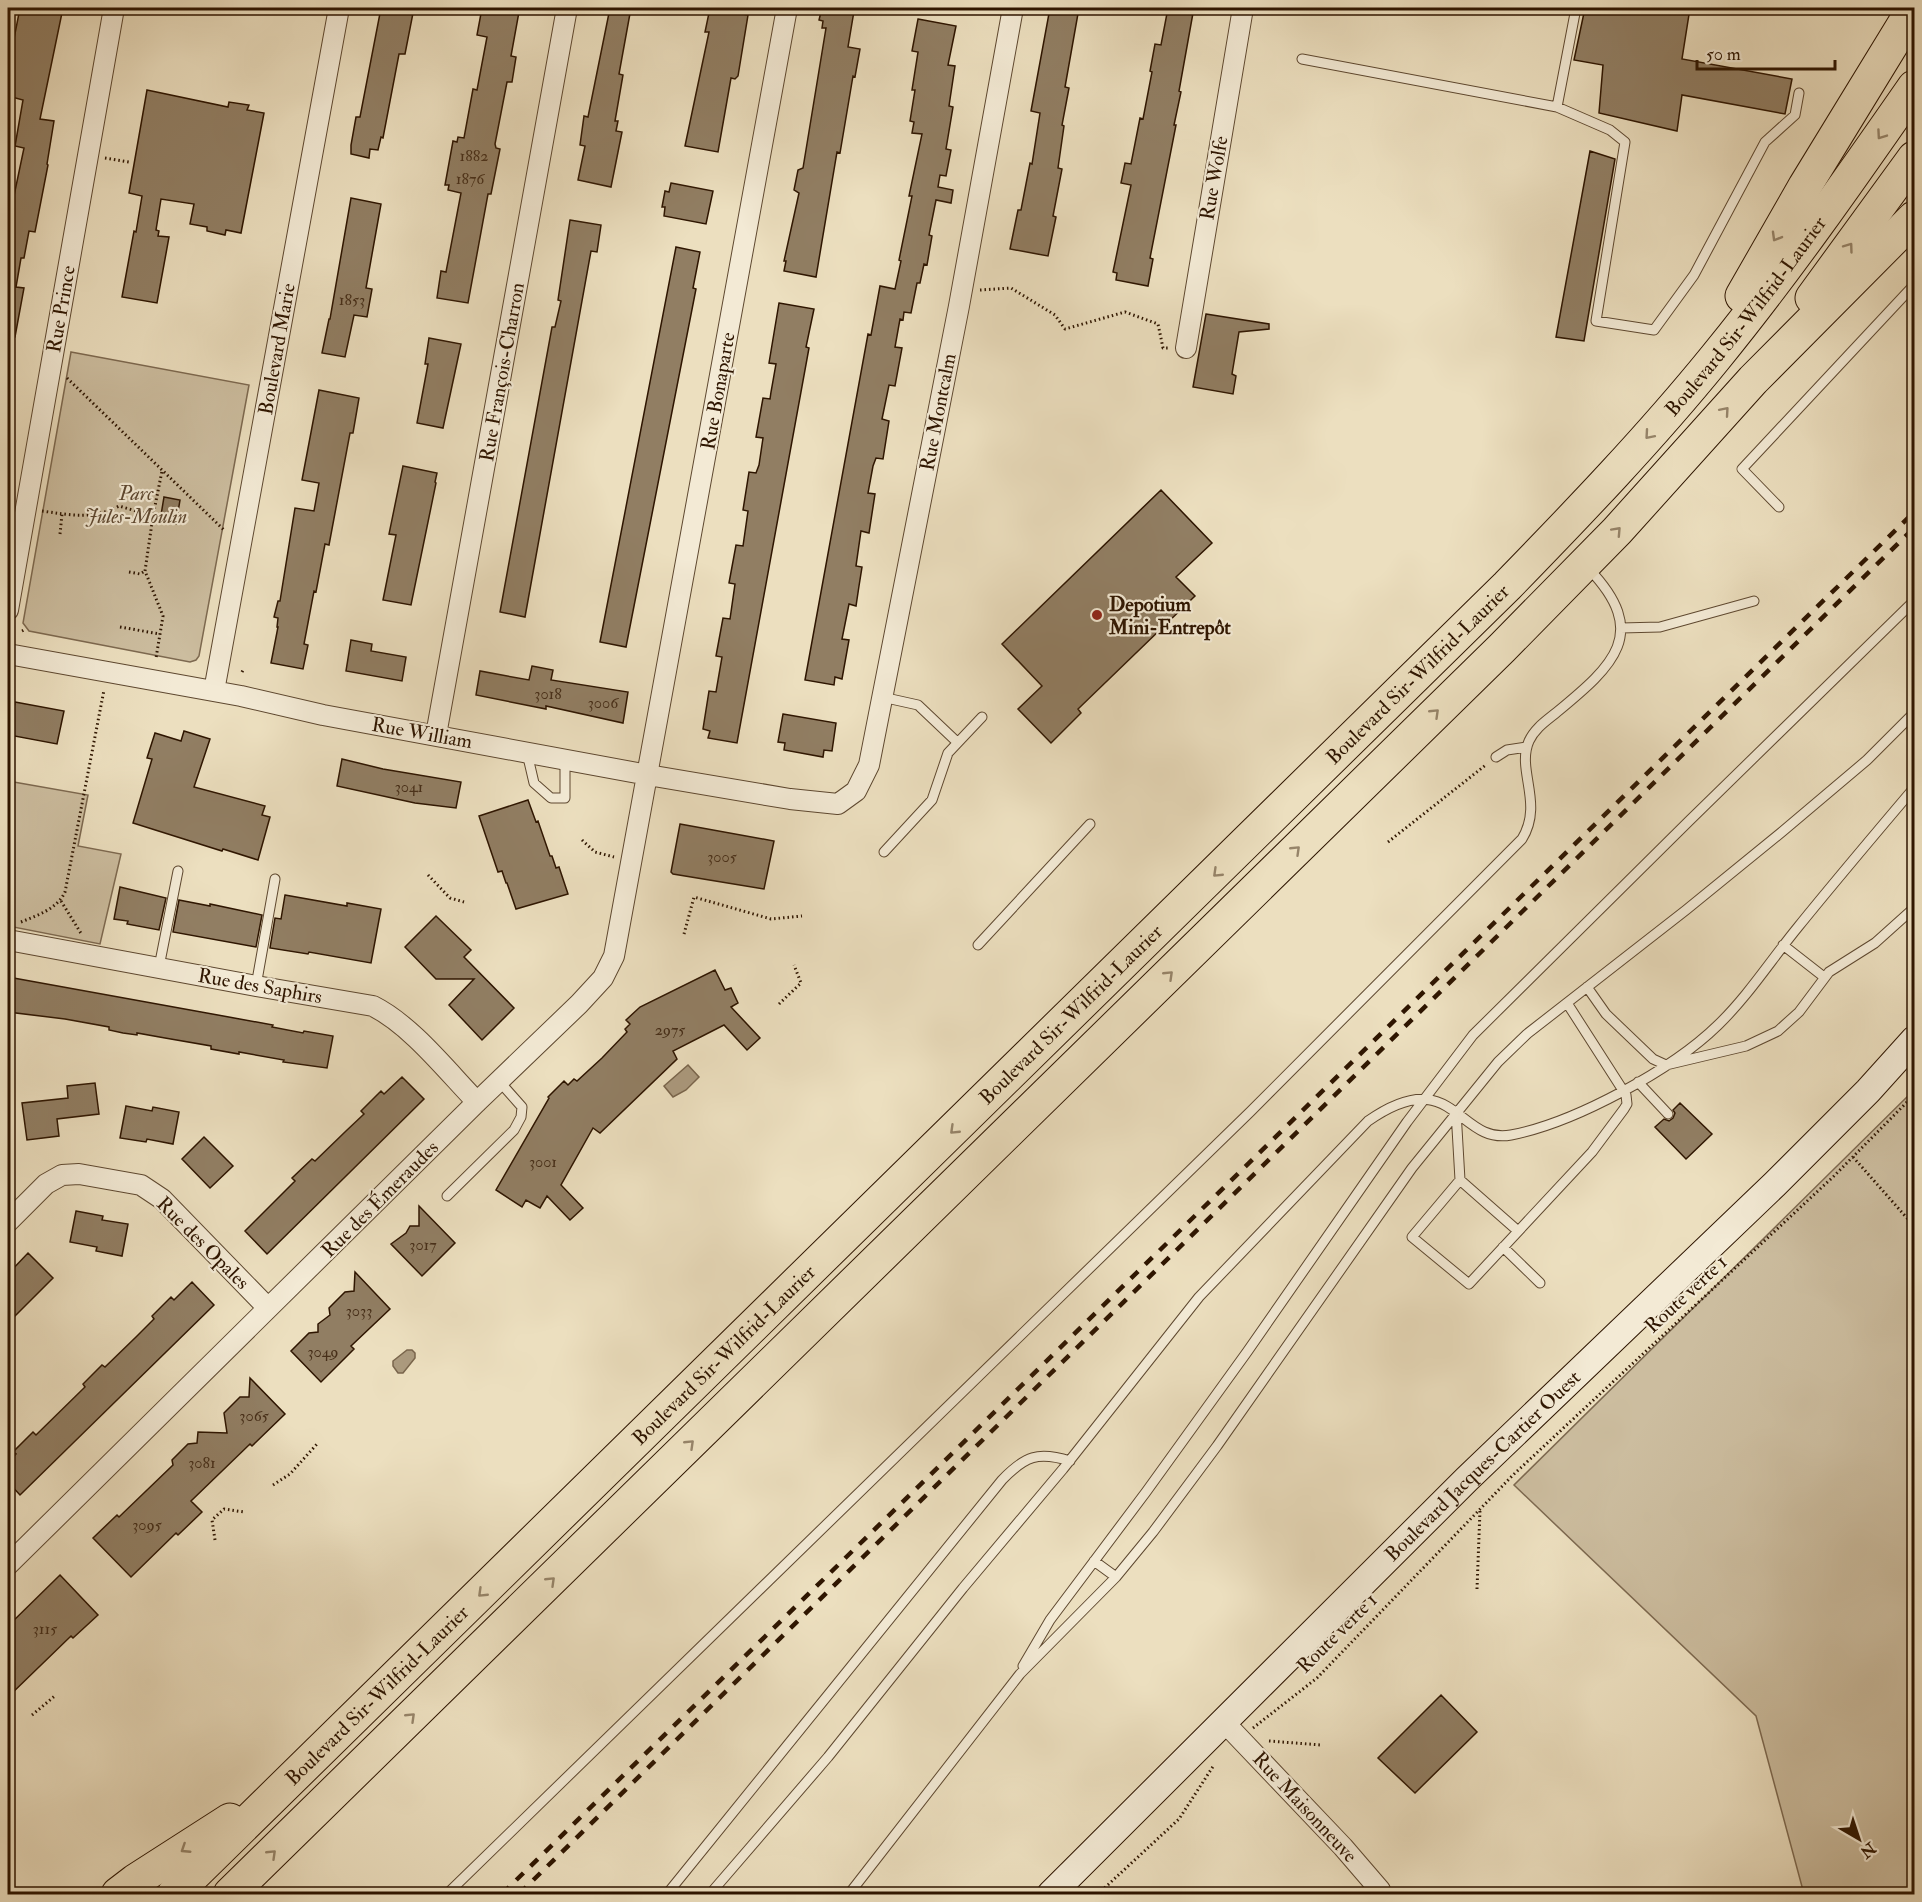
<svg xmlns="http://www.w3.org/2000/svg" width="1922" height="1902" viewBox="0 0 1922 1902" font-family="'IM FELL Double Pica',serif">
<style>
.green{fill:#ccbd9f;stroke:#7d6950;stroke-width:1.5}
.water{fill:#ab9a7e;stroke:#79654c;stroke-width:1.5}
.building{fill:#917e63;stroke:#2e1500;stroke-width:1.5}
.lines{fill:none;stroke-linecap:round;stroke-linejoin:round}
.lane-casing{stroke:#5e4830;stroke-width:11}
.street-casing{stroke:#5e4830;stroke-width:22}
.secondary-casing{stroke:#2e1500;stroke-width:29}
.highway-casing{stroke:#2e1500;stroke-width:35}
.path{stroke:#2e1500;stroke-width:3;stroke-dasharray:1.5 3;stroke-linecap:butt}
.lane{stroke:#f3ead5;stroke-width:9}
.street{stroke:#f3ead5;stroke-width:20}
.secondary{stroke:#f3ead5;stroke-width:27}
.highway{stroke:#ecdfbf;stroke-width:33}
.rail{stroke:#2e1500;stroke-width:4.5;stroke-dasharray:10 10;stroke-linecap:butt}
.oneway{stroke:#968469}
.poi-dot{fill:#8f2418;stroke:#f3ead5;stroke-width:2}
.labels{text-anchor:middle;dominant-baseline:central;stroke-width:4.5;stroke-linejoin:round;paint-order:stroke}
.number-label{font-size:16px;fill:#472f19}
.street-label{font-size:20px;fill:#2e1500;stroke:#f3ead5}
.park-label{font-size:20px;font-style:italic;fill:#5d4730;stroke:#f3ead5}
.poi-label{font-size:20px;font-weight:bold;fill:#2e1500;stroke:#f3ead5;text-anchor:start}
</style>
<rect width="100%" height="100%" fill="#ecdfbf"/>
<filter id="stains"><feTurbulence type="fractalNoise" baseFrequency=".00333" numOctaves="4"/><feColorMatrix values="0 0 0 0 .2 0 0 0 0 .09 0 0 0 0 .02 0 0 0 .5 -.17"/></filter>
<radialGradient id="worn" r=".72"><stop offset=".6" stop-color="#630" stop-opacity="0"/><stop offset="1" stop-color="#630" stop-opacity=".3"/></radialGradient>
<path class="green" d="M71,352L249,385L199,656L196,660L190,662L29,631L23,623Z
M8,781L88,795L78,846L121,854L100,944L8,926Z
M1914,1090V1894H1804L1756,1716L1514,1485Z"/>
<path class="water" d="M688,1065L699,1077L686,1090L673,1097L664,1086Z
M407,1350H412L415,1353V1358L403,1373H398L393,1366V1361Z"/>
<path class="building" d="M20,8H63L40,119L54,121L47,164L48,165L35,232L29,231L24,258H21L16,287L24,288L15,337L8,336V209L11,210L24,148L15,146L23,100L8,96V69Z
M381,8H414L405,54H399L383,138L381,137L378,150L370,149L369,158L351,154V145L356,117H360Z
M482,8L519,12L511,56L516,57L512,82H507L495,144L496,148L500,149L491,194H488L468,303L437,298L441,271L446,272L461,193L448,190L449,185H445L453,141L457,142L458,137L464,138L473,89L477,90L487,37L477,35Z
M610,8H631L619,74L623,75L615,121H618L616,131L622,132L611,187L578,180L585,146L580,145L584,116L588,117Z
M710,8L748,15L738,76L735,79L731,78L718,152L685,146L709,32H705Z
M822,8H849L848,10L854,11L848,47L860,49L855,77L853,76L840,153L837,152L816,277L784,271L786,261H784L799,193L794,190L798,170L803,168L826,28H822L823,21L819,20Z
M1050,8H1079L1065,87L1069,88L1062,125L1064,126L1058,168L1062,169L1053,216L1056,217L1048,256L1010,249L1018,210H1021L1030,163L1032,164L1040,113L1031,111Z
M1168,8H1183L1182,11L1193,13L1179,91L1181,92L1174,125H1176L1150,258L1153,259L1148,286L1116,280L1117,273L1113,272L1131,185L1121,183L1125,163L1131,164L1140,118L1143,119L1152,72L1150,71L1155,44L1161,45Z
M1585,8H1690L1682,59L1792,79L1785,114L1682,95L1677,131L1599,113L1603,65L1574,60Z
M918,19L956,26L948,65L955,66L949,106L953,107L946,149L951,150L946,176L940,175L938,187L953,190L951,203L936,200L929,235L932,236L927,265L924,264L920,283H917L911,313L904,312L903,320L900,319L895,347L902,348L895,386L889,385L882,419L889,421L883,459L876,458L873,466L868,493L875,494L869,533L861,531L856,566L862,567L859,586L856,606L849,604L842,639L849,640L842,679L835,677L834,685L805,680L868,334L871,335L880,286L895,289L901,261L899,260L912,196H909L922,134L912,133L914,122L910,121L915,90H912L918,52L912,51Z
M147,90L228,107L229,102L249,105L247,110L264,113L241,233L226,230L225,235L207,231V227L190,224L194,204L161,199L156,230L159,231L158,236L169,237L157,303L122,297L134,231L136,232L142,196L129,193Z
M1590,151L1615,159L1584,341L1556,337Z
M671,183L713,191L706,224L664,216L665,207H662L665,191L669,192Z
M351,198L381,204L366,288L372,289L367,317L354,315L345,357L322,353L329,319H330Z
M570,220L601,225L597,252L591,251L525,617L500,612L552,327H555L561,301L558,300Z
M676,247L700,252L693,288L696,289L626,647L600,642Z
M779,303L814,309L806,347L809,348L737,743L708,738L710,731L703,729L709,691L716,692L722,657L716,656L723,618L730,619L735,584L729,583L736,545L743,546L748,511L743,510L749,472L756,473L759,465L763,438L756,437L763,398L770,399L771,392L776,364L769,363Z
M1206,314L1269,324V329L1239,332L1232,374L1236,376L1233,394L1193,387Z
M429,338L461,344L443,428L417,423L428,364H425Z
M319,390L359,398L353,433H350L329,545L325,544L316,592L314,591L304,644L308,645L303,669L271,663L278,627H277L278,618L274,617L278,601H280L295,508L314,511L319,483L302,480Z
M403,466L437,473L435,482L436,483L411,605L383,600L396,535L389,534Z
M1161,490L1212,543L1176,577L1195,596L1078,709L1081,713L1051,743L1018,709L1042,686L1002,644Z
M164,497L180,500L176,524L160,521Z
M351,640L372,644L371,651L406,657L402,681L346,671Z
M532,666L553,670L551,680L628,692L623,723L546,706V709L476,695L480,671L529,680Z
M15,702L64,711L57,744L9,735Z
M783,714L836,723L832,751L824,750L823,757L784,750L785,743L778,742Z
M184,731L210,739L194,787L265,806L262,815L270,817L258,860L223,849L222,851L133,823L152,759L147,758L155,733L181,741Z
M342,759L383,769L461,782L456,808L415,803L337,786Z
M528,800L536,822L538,821L550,856H552L556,868L559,867L568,894L516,909L507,883H506L502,871L498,872L479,816Z
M680,824L774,841L764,889L673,874L671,872Z
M120,887L166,898L159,930L127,924L128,921L114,919Z
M285,895L347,906V903L381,909L371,963L309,952L308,954L270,948L275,918L281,919Z
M179,900L210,906V904L262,915L256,947L173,932Z
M436,916L471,950L464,957L514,1008L482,1040L449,1005L474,979H436L405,947Z
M715,970L725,990L731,988L738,1003L731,1007L760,1038L747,1050L724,1025L673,1051L677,1059L600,1133L593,1128L561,1185L583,1208L570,1220L547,1196L540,1208L526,1200L522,1207L496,1190L549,1098L548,1097L564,1081L568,1085L574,1079L577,1081L602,1058L627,1032L625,1029L630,1024L626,1020L640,1007Z
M8,977L273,1025L272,1027L303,1033L304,1031L333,1036L327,1068L283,1062L284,1060L239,1052V1054L211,1049V1046L165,1038L137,1033V1035L123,1033L109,1030V1027L65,1019L8,1012Z
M402,1077L424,1099L267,1254L245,1231L295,1181L292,1178L312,1159L315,1161L346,1131L364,1114L361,1111L381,1091L384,1094Z
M95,1083L99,1114L57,1119L59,1136L27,1140L22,1103L68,1098L67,1086Z
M1680,1103L1712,1134L1686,1159L1655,1127L1664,1119L1669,1121L1673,1118L1675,1113L1673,1110Z
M126,1106L152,1111L153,1107L179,1112L173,1144L147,1139L146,1142L120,1138Z
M204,1137L233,1166L210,1188L182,1159Z
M419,1206L455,1243L422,1276L391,1244L406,1233L410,1226H419Z
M76,1211L103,1216L102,1220L128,1224L122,1256L96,1251L97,1247L70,1242Z
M28,1253L53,1278L8,1323V1274Z
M355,1272L390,1309L351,1346L354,1349L321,1382L291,1351L309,1333L318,1332V1324L330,1315L329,1308L345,1292L354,1291Z
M192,1282L214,1305L20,1495L8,1482V1463L16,1454L13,1452L33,1432L36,1435L85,1387L83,1384L102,1365L105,1367L136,1337L154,1319L152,1316L171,1297L174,1300Z
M250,1378L285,1414L252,1446L250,1444L191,1501L202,1512L178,1535L176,1533L131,1577L93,1538L117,1515L119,1517L173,1465L172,1460L188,1444L197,1443L198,1432L227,1433L224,1413L240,1397H249Z
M60,1575L98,1615L73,1638L71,1636L8,1697V1626Z
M1441,1695L1477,1732L1415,1793L1378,1758Z"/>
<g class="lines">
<g class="lane-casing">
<path id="lane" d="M1302,59L1557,107L1576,8
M1557,107L1610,130L1625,142L1596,321L1654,330L1694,275L1765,142L1795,115L1799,93
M1779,507L1742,469L1914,285
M1621,628L1660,627L1754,601
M882,697L918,705L957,742
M527,753L534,783L551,798H565V759
M1496,757L1507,750L1527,747
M884,852L932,800L948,753L982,717
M978,945L1090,824
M1783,945L1824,977
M159,967L178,871
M256,986L275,879
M1587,987L1606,1014L1653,1059L1666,1065L1746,1046L1778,1031L1799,1012L1829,972L1875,943L1914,908
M1638,1082L1668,1114
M1456,1111L1460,1180
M447,1196L514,1130L521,1117L522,1107L499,1081
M1518,1231L1460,1180L1412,1237L1469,1284L1592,1152L1624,1109L1627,1104L1626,1095L1567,1003
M1503,1247L1540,1283
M1094,1561L1116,1577
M1023,1666L1050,1620L1146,1492L1247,1352L1407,1122L1473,1035L1689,821L1914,601
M447,1894L1250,1112L1522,839C1544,803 1516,770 1529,741C1535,728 1546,721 1557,712C1614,665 1650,633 1589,569
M667,1894L1002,1480C1025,1456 1038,1451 1070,1461
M710,1894L828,1757L963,1588L1063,1469L1199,1297L1368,1121C1454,1061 1457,1145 1511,1135C1574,1123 1672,1070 1718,1025C1748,996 1771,960 1798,927C1836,880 1875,834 1914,788
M849,1894L1020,1674L1116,1577L1153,1532L1217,1446L1412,1168L1498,1062L1527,1034L1686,910L1783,831L1867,760L1914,713"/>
</g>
<g class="street-casing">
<path id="street" d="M1186,348L1243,8
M8,610L114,8
M8,654L241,696L323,715L648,775L790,799L838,804L856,791L869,765L959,306L1013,8
M214,691L339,8
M436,735L567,8
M8,940L256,986L373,1006C411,1025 447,1071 477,1102
M8,1222L46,1184L62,1175L79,1174L141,1185L162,1199L268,1308
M8,1565L477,1102L579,1004L603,978L614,956L787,8
M1225,1723L1343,1847L1380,1890L1381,1894"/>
</g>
<g class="secondary-casing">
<g id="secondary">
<path id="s1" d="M1051,1894L1467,1479L1775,1184L1868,1091L1914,1040"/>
</g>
</g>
<g class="highway-casing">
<g id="highway">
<path d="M1742,296L1805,186L1914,8"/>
<path d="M1812,298L1914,158"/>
<path d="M118,1894L135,1881L230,1820"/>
<path id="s2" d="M174,1894L1507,586C1579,512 1650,438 1715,358C1786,271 1850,179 1914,87"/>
<path d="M230,1894L1502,648L1617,531L1753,380L1914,218"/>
</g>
</g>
<path class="path" d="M105,158L129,162
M980,290L1011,288L1055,315L1065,329L1125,312L1158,324L1163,348H1169
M67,378L224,530
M42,511C71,515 92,520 119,506L153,516L162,471
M153,516L145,571L163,616L156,658
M60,534L62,514
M129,572L140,574L145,571
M120,627L160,634
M22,631L24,630
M242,672L243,670
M582,840L595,852L614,857
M1388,842L1487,764
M428,875L450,898L464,902
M61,901L82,935
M21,922C38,915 57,909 65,892L104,690
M684,934L694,897L771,919L802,916
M779,1004L801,983L794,965
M1853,1157L1914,1226
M273,1485L290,1474L317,1444
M215,1540L212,1520L224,1509L244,1512
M1477,1589L1480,1510
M32,1715L56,1695
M1253,1728L1317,1678L1513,1475L1834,1176L1914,1095
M1269,1741L1321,1745
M1098,1894L1179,1819L1214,1765"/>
<use href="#lane" class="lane"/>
<use href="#street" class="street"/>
<use href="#secondary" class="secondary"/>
<use href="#highway" class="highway"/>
<path class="rail" d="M502,1894L1914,512
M519,1894L1914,528"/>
</g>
<defs><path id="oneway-chevron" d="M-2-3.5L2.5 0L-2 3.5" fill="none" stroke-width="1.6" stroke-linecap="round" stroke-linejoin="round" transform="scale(1.5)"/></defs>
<g class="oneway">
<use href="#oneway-chevron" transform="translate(1881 135) rotate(125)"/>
<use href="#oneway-chevron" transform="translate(1776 237) rotate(120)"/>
<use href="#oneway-chevron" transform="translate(1849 247) rotate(-54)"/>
<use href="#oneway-chevron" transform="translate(1725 411) rotate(-49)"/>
<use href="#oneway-chevron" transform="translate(1649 435) rotate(131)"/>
<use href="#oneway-chevron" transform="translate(1617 531) rotate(-47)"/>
<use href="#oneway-chevron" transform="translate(1435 713) rotate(-44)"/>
<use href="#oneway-chevron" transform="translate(1296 850) rotate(-44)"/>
<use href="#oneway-chevron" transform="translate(1217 873) rotate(136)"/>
<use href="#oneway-chevron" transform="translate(1169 975) rotate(-44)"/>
<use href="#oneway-chevron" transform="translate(954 1130) rotate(136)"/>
<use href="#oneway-chevron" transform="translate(690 1444) rotate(-44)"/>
<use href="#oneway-chevron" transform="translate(551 1581) rotate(-44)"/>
<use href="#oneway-chevron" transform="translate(482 1593) rotate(136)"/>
<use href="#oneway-chevron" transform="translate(411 1717) rotate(-44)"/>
<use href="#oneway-chevron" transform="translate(185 1849) rotate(147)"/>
<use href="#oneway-chevron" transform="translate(272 1854) rotate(-44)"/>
</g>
<circle class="poi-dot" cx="1097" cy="615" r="6"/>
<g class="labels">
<g class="number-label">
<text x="474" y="156">1882</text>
<text x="470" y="179">1876</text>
<text x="352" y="300">1853</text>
<text x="548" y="694">3018</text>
<text x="603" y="703">3006</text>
<text x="409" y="787">3041</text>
<text x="722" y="857">3005</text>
<text x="670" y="1030">2975</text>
<text x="543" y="1162">3001</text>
<text x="423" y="1245">3017</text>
<text x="359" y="1311">3033</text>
<text x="323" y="1352">3049</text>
<text x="254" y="1416">3065</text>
<text x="202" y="1463">3081</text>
<text x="147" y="1525">3095</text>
<text x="45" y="1629">3115</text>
</g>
<g class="street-label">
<text transform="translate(1214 178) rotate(-80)">Rue Wolfe</text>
<text transform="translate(61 309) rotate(-80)">Rue Prince</text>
<text stroke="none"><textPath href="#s2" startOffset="2228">Boulevard Sir-Wilfrid-Laurier</textPath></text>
<text transform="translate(277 349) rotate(-80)">Boulevard Marie</text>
<text transform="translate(502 372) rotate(-80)">Rue François-Charron</text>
<text transform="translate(718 391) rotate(-80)">Rue Bonaparte</text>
<text transform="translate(938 412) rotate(-79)">Rue Montcalm</text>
<text stroke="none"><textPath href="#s2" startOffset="1742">Boulevard Sir-Wilfrid-Laurier</textPath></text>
<text transform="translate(422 733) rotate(10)">Rue William</text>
<text transform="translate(260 986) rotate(10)">Rue des Saphirs</text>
<text stroke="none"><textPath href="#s2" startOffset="1256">Boulevard Sir-Wilfrid-Laurier</textPath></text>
<text transform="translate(380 1199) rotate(-45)">Rue des Émeraudes</text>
<text transform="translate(203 1243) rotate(45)">Rue des Opales</text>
<text transform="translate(1686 1294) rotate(-43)">Route verte 1</text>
<text stroke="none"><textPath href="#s2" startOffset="770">Boulevard Sir-Wilfrid-Laurier</textPath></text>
<text stroke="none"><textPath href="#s1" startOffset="608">Boulevard Jacques-Cartier Ouest</textPath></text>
<text transform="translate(1337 1633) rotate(-45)">Route verte 1</text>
<text stroke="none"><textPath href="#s2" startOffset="284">Boulevard Sir-Wilfrid-Laurier</textPath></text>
<text transform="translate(1305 1807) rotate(47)">Rue Maisonneuve</text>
</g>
<g class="park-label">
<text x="136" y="493">Parc<tspan x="136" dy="23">Jules-Moulin</tspan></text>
</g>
<g class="poi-label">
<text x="1109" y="604">Depotium<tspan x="1109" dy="23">Mini-Entrepôt</tspan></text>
</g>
</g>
<rect width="1922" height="1902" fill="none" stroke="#ecdfbf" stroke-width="30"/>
<rect x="9" y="9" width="1904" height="1884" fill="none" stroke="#2e1500" stroke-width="3"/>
<rect x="15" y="15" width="1892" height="1872" fill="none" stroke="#2e1500" stroke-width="1.5"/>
<g transform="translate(1859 1839) rotate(141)" stroke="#f3ead5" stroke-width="4.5" paint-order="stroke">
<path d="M0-4.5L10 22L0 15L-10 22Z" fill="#2e1500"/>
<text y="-9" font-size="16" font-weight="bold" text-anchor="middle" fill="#2e1500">N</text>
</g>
<path d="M1697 60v9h138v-9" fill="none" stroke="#2e1500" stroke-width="3"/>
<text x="1706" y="60" font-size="18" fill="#2e1500" stroke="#f3ead5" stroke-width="4.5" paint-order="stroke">50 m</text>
<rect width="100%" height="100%" filter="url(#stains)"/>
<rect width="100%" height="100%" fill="url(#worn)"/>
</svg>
